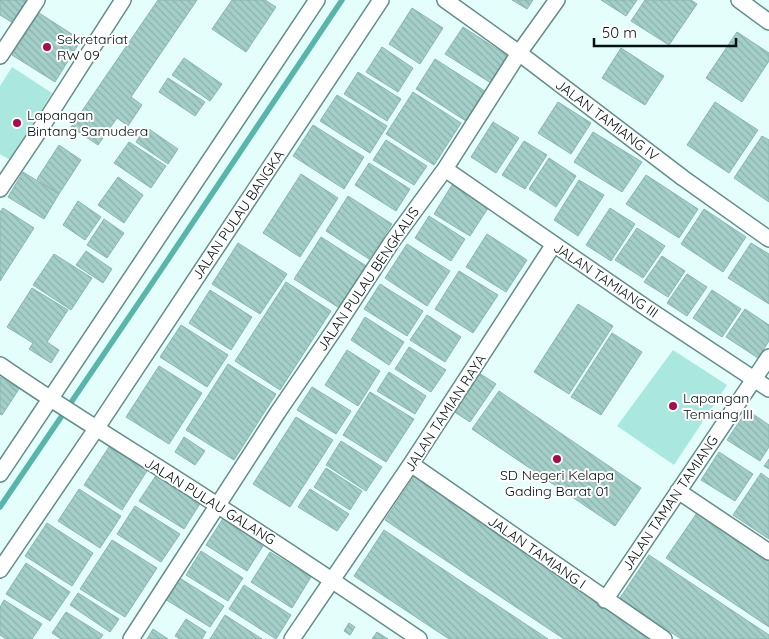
<svg xmlns="http://www.w3.org/2000/svg" width="769" height="639" viewBox="0 0 769 639" font-family="Quicksand,sans-serif">
<style>
.grass{fill:#aae8df}
.lines{fill:none;stroke-linecap:round;stroke-linejoin:round}
.stream{stroke:#57b5ab;stroke-width:5.5}
.building{fill:url(#building-back-hatch);stroke:#8cb6b0}
.minor-casing{stroke:#648d88;stroke-width:18}
.minor{stroke:#fff;stroke-width:15}
.poi-dot{fill:#a40e4b;stroke:#fff;stroke-width:2}
.labels{text-anchor:middle;dominant-baseline:central;stroke-width:4;stroke-linejoin:round;paint-order:stroke}
.poi-label{font-size:14px;fill:#031210;stroke:#fff;text-anchor:start}
.street-label{font-size:14px;fill:#031210;stroke:#fff}
</style>
<defs>
<pattern id="building-back-hatch" width="6" height="6" patternUnits="userSpaceOnUse" patternTransform="scale(1.25)"><rect width="6" height="6" fill="#a4cfc9"/><path d="M-1 5l2 2M0 0l6 6M5-1l2 2" fill="none" stroke="#8cb1ac"/></pattern>
</defs>
<rect width="100%" height="100%" fill="#e4fffb"/>
<path class="grass" d="M12,67L52,93L10,160L0,154V86Z
M673,350L727,385L674,465L617,426Z"/>
<g class="lines">
<path class="stream" d="M0,507L161,270L342,0"/>
</g>
<path class="building" d="M0,0H28L13,23L0,15Z
M158,0H197L131,97L142,105L128,126L117,118L98,145L71,127Z
M232,0H265L276,7L246,52L212,29Z
M512,0H533L527,9Z
M601,0H637L626,16Z
M645,0H691L697,4L669,45L631,21Z
M412,8L443,28L420,64L389,44Z
M39,13L81,40L55,82L12,55Z
M463,27L511,58L494,85L445,54Z
M737,32L769,53V61L742,102L706,78Z
M382,47L413,68L398,92L366,72Z
M621,48L664,76L645,105L602,78Z
M184,58L222,84L210,101L172,75Z
M435,59L485,91L466,121L416,89Z
M358,72L401,99L387,121L344,94Z
M168,78L205,102L195,116L159,92Z
M413,92L461,123L434,165L386,134Z
M337,95L387,126L370,153L320,121Z
M558,102L591,123L571,154L538,133Z
M715,102L758,130L729,173L687,145Z
M493,122L519,138L496,173L471,157Z
M313,125L364,157L344,189L293,156Z
M146,127L178,149L168,164L136,142Z
M593,132L642,162L622,192L574,162Z
M762,136L769,140V202L734,178Z
M386,140L427,166L414,185L373,160Z
M524,141L547,155L525,189L502,175Z
M129,142L166,166L151,188L114,163Z
M59,145L81,160L59,194L37,179Z
M549,158L576,176L556,207L529,189Z
M369,163L410,189L396,211L355,185Z
M23,172L59,194L44,219L8,197Z
M301,174L338,198L300,257L263,233Z
M646,175L698,209L679,238L626,204Z
M118,177L143,195L124,223L98,205Z
M579,180L604,195L578,236L554,220Z
M452,185L488,208L470,236L434,214Z
M348,196L392,224L369,259L326,231Z
M78,201L101,217L85,240L63,225Z
M3,208L34,228L0,281V212Z
M610,208L635,224L611,261L586,245Z
M704,209L746,237L723,272L681,244Z
M429,216L465,239L451,261L415,238Z
M104,219L124,233L107,258L87,245Z
M637,228L665,246L643,278L615,260Z
M487,234L527,260L506,292L466,267Z
M321,237L368,267L341,309L294,279Z
M238,243L287,274L260,314L212,284Z
M751,243L769,254V304L728,278Z
M407,244L450,271L427,306L385,278Z
M86,251L112,269L103,283L76,265Z
M54,254L92,278L71,310L33,285Z
M662,256L685,271L668,297L644,282Z
M459,271L498,295L473,333L435,309Z
M687,274L707,287L687,316L667,303Z
M286,282L331,311L280,390L235,361Z
M380,284L423,311L407,336L364,309Z
M32,288L68,310L47,342L59,350L51,363L29,349L33,343L7,327Z
M210,290L252,317L231,350L189,323Z
M712,290L741,309L722,337L693,318Z
M578,304L613,326L569,394L534,372Z
M745,309L769,325V341L758,358L726,337Z
M427,315L461,337L445,362L410,340Z
M365,317L404,342L389,365L351,340Z
M181,325L228,355L207,387L160,357Z
M612,333L642,352L601,415L571,397Z
M409,347L446,370L431,392L395,369Z
M347,350L380,371L358,406L325,385Z
M228,364L276,394L234,460L186,430Z
M159,366L202,393L169,444L126,417Z
M389,372L426,396L415,414L377,391Z
M479,373L496,384L470,422L453,411Z
M0,377L19,389L2,415L0,414Z
M312,387L351,411L336,434L297,410Z
M499,391L641,488L615,526L472,429Z
M370,392L414,419L386,462L343,435Z
M747,410L769,425V447L760,461L727,440Z
M296,417L333,440L290,507L253,484Z
M184,437L205,451L195,465L175,452Z
M341,441L382,467L366,491L326,465Z
M109,447L147,471L122,510L84,485Z
M719,452L753,474L735,501L701,480Z
M769,459V469L764,466Z
M326,468L362,491L350,510L314,487Z
M761,473L769,479V539L733,515Z
M157,474L201,502L184,529L139,501Z
M415,475L661,639H564L385,520Z
M79,489L121,516L100,548L58,521Z
M310,489L349,514L337,531L298,507Z
M135,506L180,534L161,562L117,534Z
M699,510L769,557V627L666,558Z
M224,517L265,543L247,571L206,545Z
M47,523L93,553L72,586L25,556Z
M384,530L548,639H449L354,576Z
M112,540L157,568L125,617L80,589Z
M201,551L243,578L228,601L186,575Z
M270,552L311,577L292,608L251,582Z
M649,555L769,635V639H681L620,598Z
M26,563L70,592L50,621L6,594Z
M178,577L224,606L210,627L165,599Z
M244,585L291,615L276,639L229,609Z
M78,593L119,619L110,632L70,605Z
M4,600L42,624L32,639H6L0,635V607Z
M66,612L103,635L100,639H61L52,633Z
M225,615L262,639H210Z
M186,619L206,632L202,639H180L175,636Z
M349,623L355,627L350,635L344,631Z
M153,629L168,639H147Z
M377,632L388,639H372Z"/>
<g class="lines">
<g class="minor-casing">
<path id="minor" d="M445,0L519,53L683,178L769,239
M739,0L769,22
M0,56L37,0
M445,169L648,309L769,389
M0,189L39,131L123,0
M0,365C72,415 147,459 220,507C287,550 353,594 419,639
M411,464L664,639
M0,474L317,0
M678,491L769,552
M0,570L96,429L381,0
M605,600L769,357
M131,639L278,412L334,330L391,243L445,169L519,53L557,0
M292,639L411,464L554,244"/>
</g>
<use href="#minor" class="minor"/>
</g>
<g class="poi-dot">
<circle cx="47" cy="47" r="5"/>
<circle cx="17" cy="123" r="5"/>
<circle cx="673" cy="406" r="5"/>
<circle cx="557" cy="459" r="5"/>
</g>
<g class="labels">
<g class="poi-label">
<text x="57" y="39">Sekretariat<tspan x="57" dy="16">RW 09</tspan></text>
<text x="27" y="115">Lapangan<tspan x="27" dy="16">Bintang Samudera</tspan></text>
<text x="683" y="398">Lapangan<tspan x="683" dy="16">Temiang III</tspan></text>
<text x="557" y="475" text-anchor="middle">SD Negeri Kelapa<tspan x="557" dy="16">Gading Barat 01</tspan></text>
</g>
<g class="street-label">
<text transform="translate(607 120) rotate(37)">JALAN TAMIANG IV</text>
<text transform="translate(238 215) rotate(-56)">JALAN PULAU BANGKA</text>
<text transform="translate(368 279) rotate(-56)">JALAN PULAU BENGKALIS</text>
<text transform="translate(606 280) rotate(34)">JALAN TAMIANG III</text>
<text transform="translate(445 413) rotate(-57)">JALAN TAMIAN RAYA</text>
<text transform="translate(210 501) rotate(32)">JALAN PULAU GALANG</text>
<text transform="translate(670 503) rotate(-56)">JALAN TAMAN TAMIANG</text>
<text transform="translate(537 552) rotate(35)">JALAN TAMIANG I</text>
</g>
</g>
<path d="M594 38v8h142v-8" fill="none" stroke="#031210" stroke-width="2.5"/>
<text x="602" y="38" font-size="15" fill="#031210" stroke="#ffffff" stroke-width="4" paint-order="stroke">50 m</text>
</svg>
